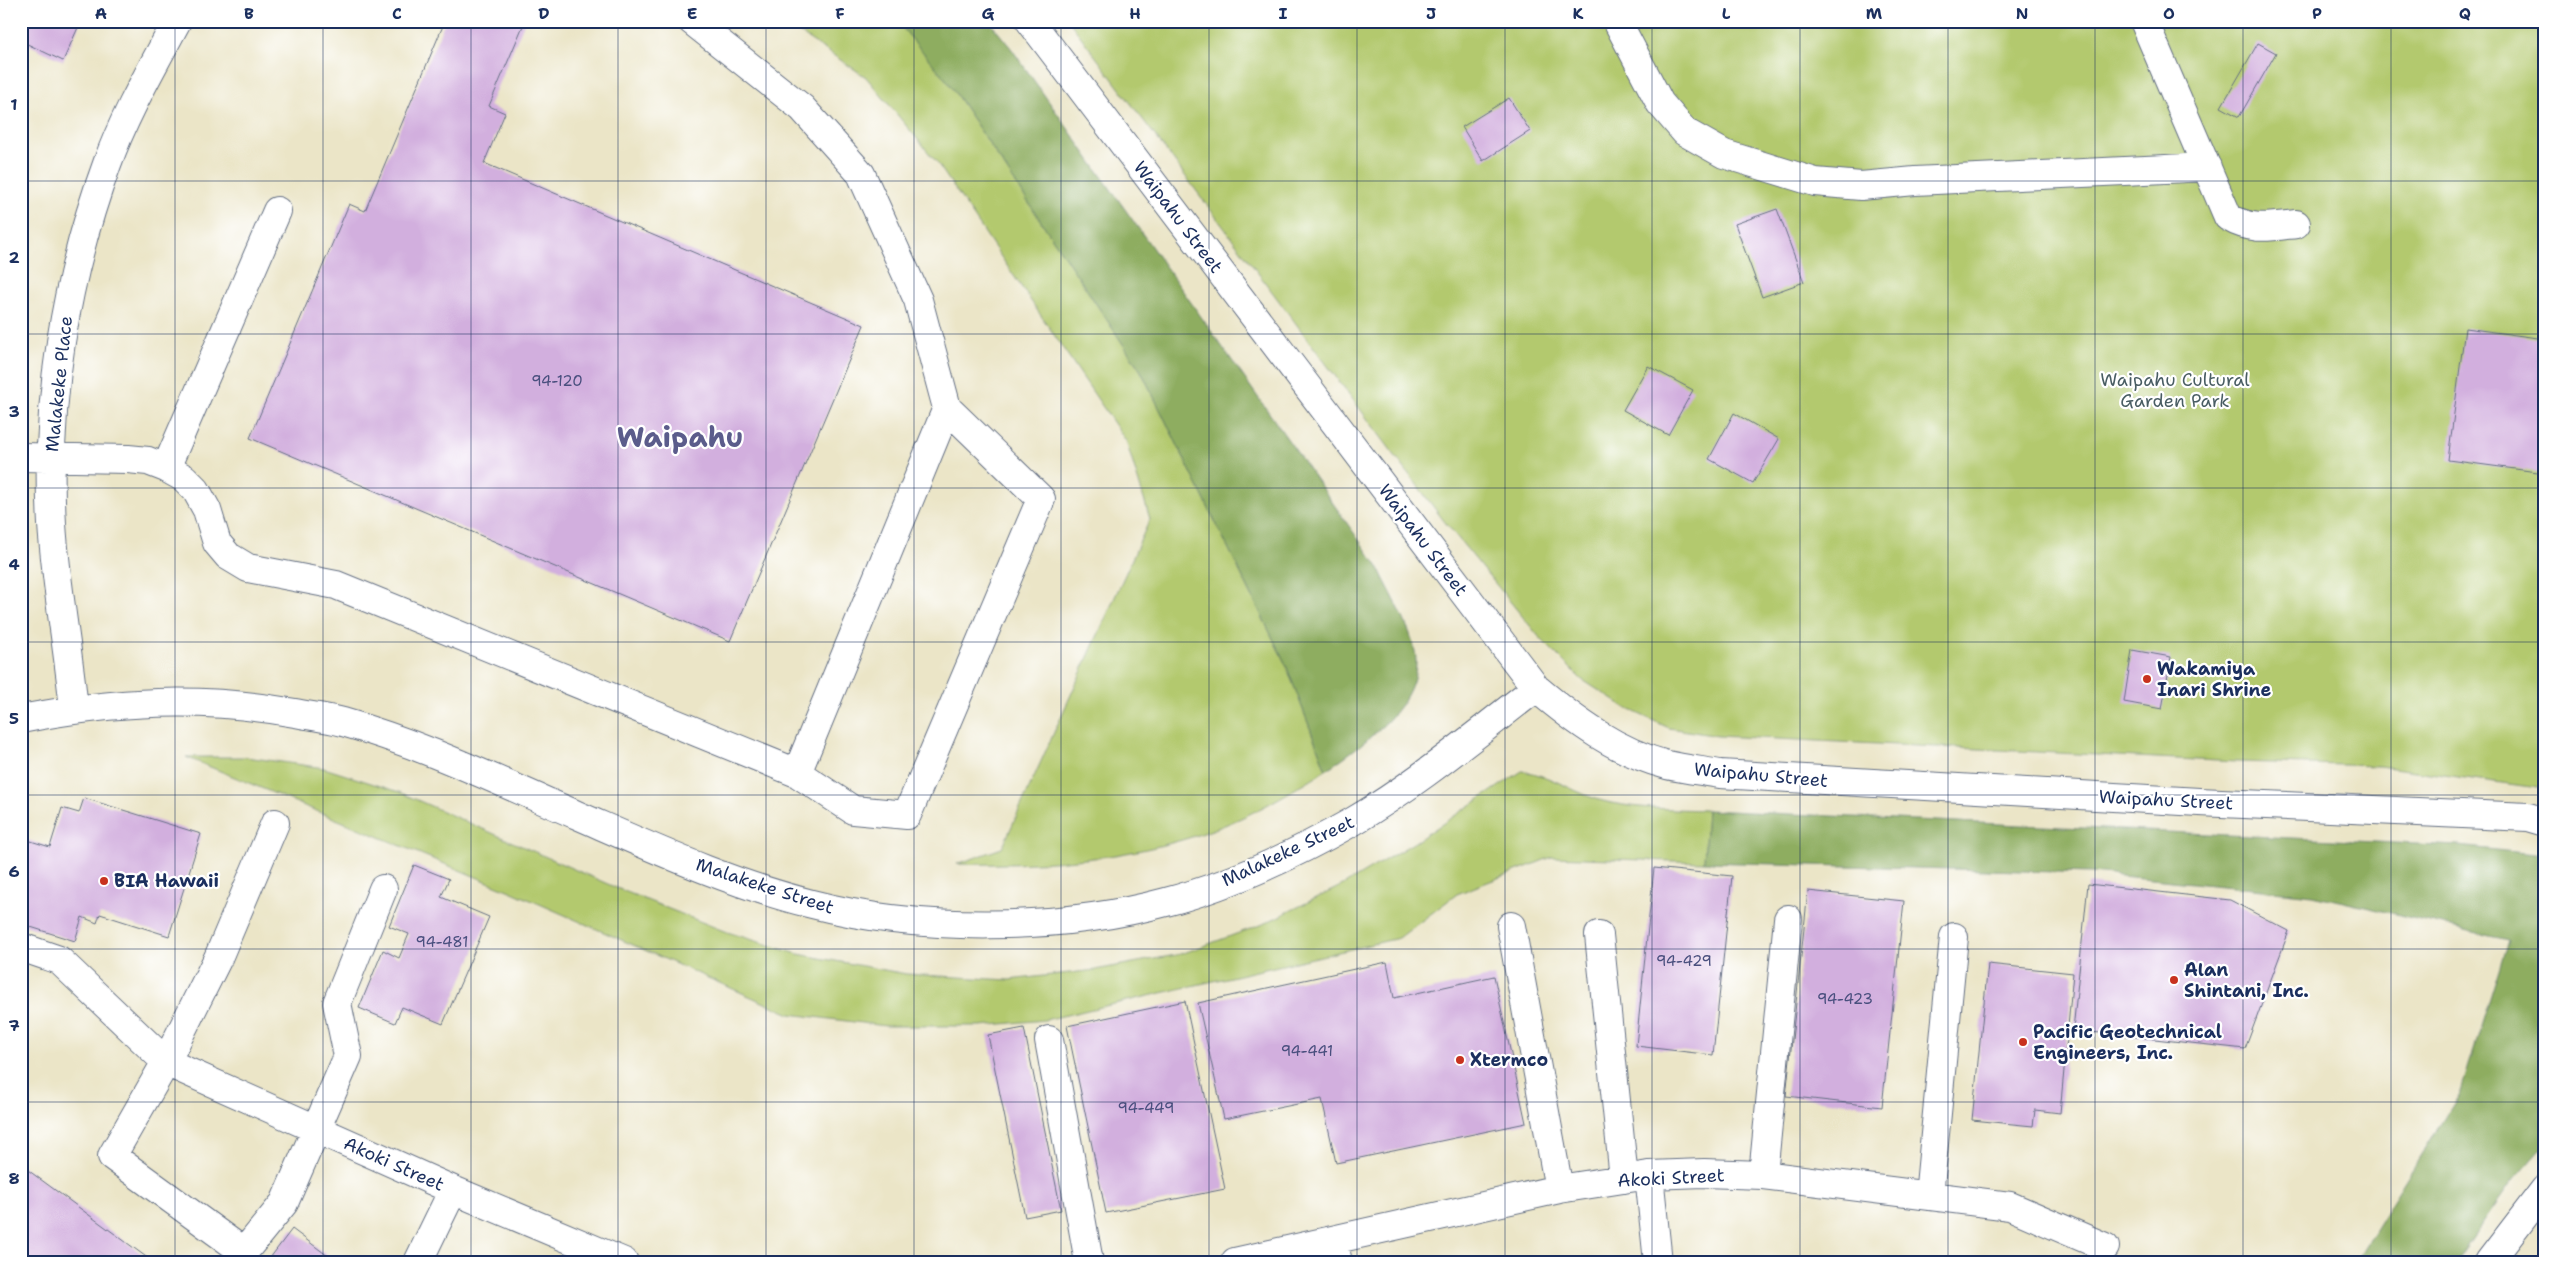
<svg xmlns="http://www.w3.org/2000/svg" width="2566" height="1283" viewBox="0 0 2566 1283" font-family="'Shantell Sans',sans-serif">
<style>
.green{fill:#b3c96e;stroke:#677c66}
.forest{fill:#8ead61;stroke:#546e60}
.building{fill:#d2afde}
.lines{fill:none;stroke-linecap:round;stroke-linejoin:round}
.minor-casing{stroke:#646f83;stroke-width:30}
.minor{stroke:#fff;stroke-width:28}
.grid{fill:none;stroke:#1b2f5e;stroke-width:1;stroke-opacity:0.55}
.poi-dot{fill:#c8321e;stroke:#fff;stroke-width:2}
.labels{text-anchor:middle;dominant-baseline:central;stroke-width:4.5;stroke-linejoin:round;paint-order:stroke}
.number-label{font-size:15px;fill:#494f7e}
.street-label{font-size:18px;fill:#1b2f5e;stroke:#fff}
.park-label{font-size:18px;fill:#495d63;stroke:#fff}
.poi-label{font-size:18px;font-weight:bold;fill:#1b2f5e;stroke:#fff;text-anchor:start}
.town-label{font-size:28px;font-weight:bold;fill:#5b5c8b;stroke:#fff}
.neatline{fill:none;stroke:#1b2f5e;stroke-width:2}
.grid-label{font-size:16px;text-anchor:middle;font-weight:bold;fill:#1b2f5e}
</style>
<rect width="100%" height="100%" fill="#fff"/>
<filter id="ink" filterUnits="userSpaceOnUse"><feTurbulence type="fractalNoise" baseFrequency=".02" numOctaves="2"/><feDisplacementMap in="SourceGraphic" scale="10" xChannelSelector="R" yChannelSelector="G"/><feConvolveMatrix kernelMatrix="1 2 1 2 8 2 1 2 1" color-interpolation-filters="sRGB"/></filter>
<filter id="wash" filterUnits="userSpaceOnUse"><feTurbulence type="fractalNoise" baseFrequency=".0096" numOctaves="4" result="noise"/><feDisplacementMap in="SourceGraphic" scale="20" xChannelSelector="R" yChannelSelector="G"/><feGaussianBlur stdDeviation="1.12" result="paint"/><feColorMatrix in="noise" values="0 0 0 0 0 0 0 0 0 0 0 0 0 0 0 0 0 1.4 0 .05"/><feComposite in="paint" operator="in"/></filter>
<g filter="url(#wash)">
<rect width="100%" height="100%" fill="#ebe5c7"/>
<path class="green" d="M782,21H897L948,82L1141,371L1286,665L1326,770C1307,782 1287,794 1267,805C1172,857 1063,866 957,864L1002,848L1150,519L1126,441L938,164L866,77Z
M1069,21H2545V789L2379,766L2237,762L1718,736L1669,728L1626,708L1581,679L1540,638L1444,521Z
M186,757H246L324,768L399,792L619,889L724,931L798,954L906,974L1009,980L1095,970L1181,954L1261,925L1343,885L1415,842L1522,771C1554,775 1579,797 1611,803C1642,809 1675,809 1707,810L1704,862L1552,857L1457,894L1399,938L1045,1020L980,1026H886L790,1014L510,891Z"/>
<path class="forest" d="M897,21H989L1011,48L1378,567C1389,591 1404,615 1412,640C1433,698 1367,741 1326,770L1286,665L1141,371L948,82Z
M1707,810L2459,846L2545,855V1144L2511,1183L2456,1262H2355L2461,1091L2508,940L2313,895L2091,873L1704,862Z"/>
<g id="blocks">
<path class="building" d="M21,21H81L63,61L21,41Z
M445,21H525L489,106L505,113L484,163L864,325L730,641L250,438L349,204L365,211Z
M2258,43L2276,53L2239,117L2221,107Z
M1509,98L1530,131L1483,161L1462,127Z
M1777,209L1804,282L1762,297L1735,224Z
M2465,328L2545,339V473L2448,460Z
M1648,366L1693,390L1668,435L1623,410Z
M1734,413L1779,439L1753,483L1709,459Z
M2132,650L2171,657L2162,709L2124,702Z
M84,798L201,834L169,936L100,914L97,923L82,917L75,941L21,924V838L50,847L62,808L79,813Z
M414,865L449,879L441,897L489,917L443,1024L402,1007L395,1023L359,1008L383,950L399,958L409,934L389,926Z
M1654,868L1732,876L1713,1055L1636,1046Z
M2088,884L2230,900L2289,931L2245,1049L2073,1030Z
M1808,891L1904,901L1882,1107L1786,1096Z
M1387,962L1394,998L1494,976L1526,1123L1336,1163L1322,1099L1224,1119L1198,1003Z
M1988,964L2073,973L2060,1113L2035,1110L2033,1126L1972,1120Z
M1185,1001L1225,1189L1106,1213L1067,1026Z
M1024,1028L1061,1210L1025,1217L988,1035Z
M21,1165L153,1262H21Z
M292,1229L336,1262H267Z"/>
</g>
</g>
<g filter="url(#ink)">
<use href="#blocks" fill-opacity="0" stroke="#646f83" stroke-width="1"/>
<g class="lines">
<g class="minor-casing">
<path id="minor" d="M1030,21L1536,688C1575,721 1617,752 1667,765C1685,769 1703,771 1720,774L2199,802L2528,817L2545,822
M1617,21L1660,103L1685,132L1724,154L1815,182L1861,186L1915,181L2207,167
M2144,21L2228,217C2252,231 2269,227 2296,224
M21,457L128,459L148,461L166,468L184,478L196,490L207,510L217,543L228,556L248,568L336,585L797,773L947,408L918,300L861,174L802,108L692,21
M166,468L277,211
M74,709C68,647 56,586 52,524C45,402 65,278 107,164C125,114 152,68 177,21
M21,719C114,701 202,696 295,713C311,716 328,718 343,722C424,745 500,782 577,815C653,848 731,884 812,904C920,932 1059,931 1166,902C1231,885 1294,855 1352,822C1417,784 1476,734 1536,688
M797,773L853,810L907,815L1041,499L947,408
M275,823L218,958L166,1062L112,1156L244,1252L284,1203L348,1056L337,1003L383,889
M1511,926L1559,1189
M1599,935L1624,1179
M21,947L59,960L166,1062L453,1190L624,1262
M1049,1040L1089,1262
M1649,1175L1658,1262
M1763,1175L1788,919
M1929,1196L1954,937
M1333,1240L1338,1262
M418,1262L453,1190
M1235,1262L1559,1189L1649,1175L1704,1173L1763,1175L2010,1206L2105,1247
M2489,1262L2545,1189"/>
</g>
<use href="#minor" class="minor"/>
</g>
</g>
<path class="grid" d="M175,21V1262M323,21V1262M471,21V1262M618,21V1262M766,21V1262M914,21V1262M1061,21V1262M1209,21V1262M1357,21V1262M1505,21V1262M1652,21V1262M1800,21V1262M1948,21V1262M2095,21V1262M2243,21V1262M2391,21V1262M21,181H2545M21,334H2545M21,488H2545M21,642H2545M21,795H2545M21,949H2545M21,1102H2545"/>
<g class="poi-dot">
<circle cx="2147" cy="679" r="5"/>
<circle cx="104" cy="881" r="5"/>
<circle cx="2174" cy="980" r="5"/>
<circle cx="2023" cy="1042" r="5"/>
<circle cx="1460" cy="1060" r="5"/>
</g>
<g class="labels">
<g class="number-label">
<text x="557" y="381">94-120</text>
<text x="442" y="942">94-481</text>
<text x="1684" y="961">94-429</text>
<text x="1845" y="999">94-423</text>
<text x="1307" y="1051">94-441</text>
<text x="1146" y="1108">94-449</text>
</g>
<g class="street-label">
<text transform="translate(1178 217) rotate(53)">Waipahu Street</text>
<text transform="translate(59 384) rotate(-84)">Malakeke Place</text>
<text transform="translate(1423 540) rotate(53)">Waipahu Street</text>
<text transform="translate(1761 775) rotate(5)">Waipahu Street</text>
<text transform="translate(2166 800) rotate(3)">Waipahu Street</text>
<text transform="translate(1288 851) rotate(-25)">Malakeke Street</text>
<text transform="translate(765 886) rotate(18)">Malakeke Street</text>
<text transform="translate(394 1164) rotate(24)">Akoki Street</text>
<text transform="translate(1671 1178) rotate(-3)">Akoki Street</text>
</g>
<g class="park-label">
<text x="2175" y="380">Waipahu Cultural<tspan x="2175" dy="21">Garden Park</tspan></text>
</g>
<g class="poi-label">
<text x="2157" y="669">Wakamiya<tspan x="2157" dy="21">Inari Shrine</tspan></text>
<text x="114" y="881">BIA Hawaii</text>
<text x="2184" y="970">Alan<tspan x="2184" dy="21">Shintani, Inc.</tspan></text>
<text x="2033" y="1032">Pacific Geotechnical<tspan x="2033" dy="21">Engineers, Inc.</tspan></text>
<text x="1470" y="1060">Xtermco</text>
</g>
<g class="town-label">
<text x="680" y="437">Waipahu</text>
</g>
</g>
<rect width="2566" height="1283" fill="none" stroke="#fff" stroke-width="55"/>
<rect x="28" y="28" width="2510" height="1228" class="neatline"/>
<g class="grid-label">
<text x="101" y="19">A</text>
<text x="249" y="19">B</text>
<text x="397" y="19">C</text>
<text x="544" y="19">D</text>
<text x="692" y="19">E</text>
<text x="840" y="19">F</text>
<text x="988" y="19">G</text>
<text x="1135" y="19">H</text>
<text x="1283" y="19">I</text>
<text x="1431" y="19">J</text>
<text x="1578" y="19">K</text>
<text x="1726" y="19">L</text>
<text x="1874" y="19">M</text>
<text x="2022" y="19">N</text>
<text x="2169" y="19">O</text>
<text x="2317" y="19">P</text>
<text x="2465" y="19">Q</text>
<text x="14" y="110">1</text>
<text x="14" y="263">2</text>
<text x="14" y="417">3</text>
<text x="14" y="570">4</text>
<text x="14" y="724">5</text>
<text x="14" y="877">6</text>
<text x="14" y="1031">7</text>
<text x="14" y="1184">8</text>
</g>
</svg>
